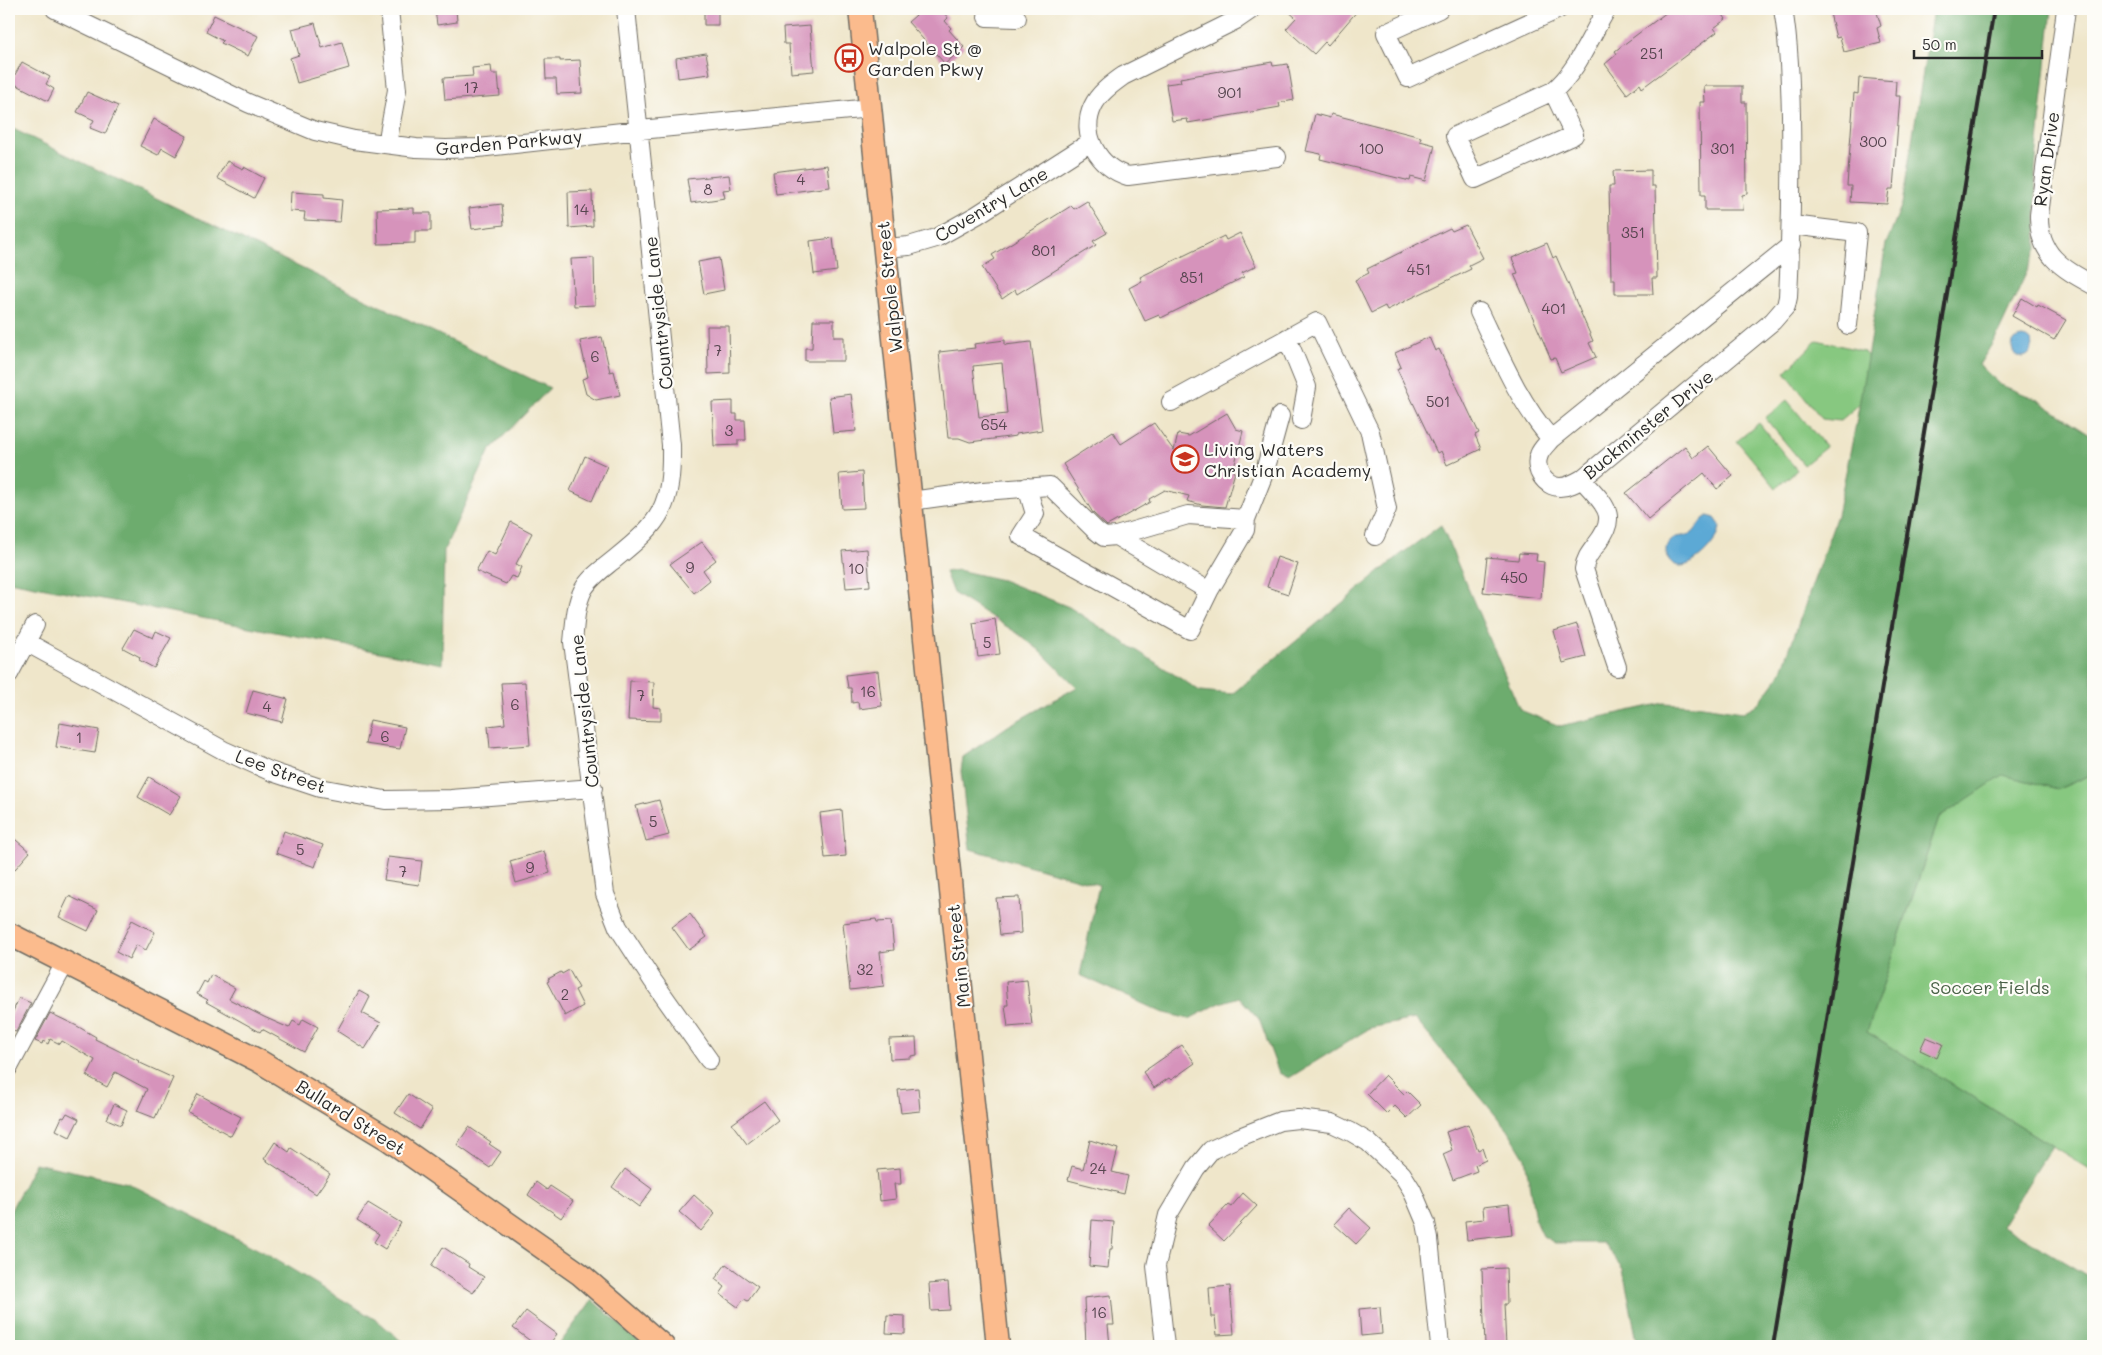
<svg xmlns="http://www.w3.org/2000/svg" width="2102" height="1355" viewBox="0 0 2102 1355" font-family="Mali,sans-serif">
<style>
.green{fill:#87c880;stroke:#597a56}
.forest{fill:#6dac6e;stroke:#4c6c4c}
.water{fill:#5ca9d5;stroke:#446a80}
.building{fill:#d693bb;fill-rule:evenodd}
.lines{fill:none;stroke-linecap:round;stroke-linejoin:round}
.minor-casing{stroke:#706c63;stroke-width:20}
.major-casing{stroke:#706c63;stroke-width:25}
.minor{stroke:#fff;stroke-width:18}
.major{stroke:#fbbb8d;stroke-width:22}
.rail{stroke:#2b2b2b;stroke-width:4}
.labels{text-anchor:middle;dominant-baseline:central;stroke-width:4.5;stroke-linejoin:round;paint-order:stroke}
.number-label{font-size:15px;fill:#56454f}
.poi-label{font-size:18px;fill:#2b2b2b;stroke:#fdfcf7;text-anchor:start}
.street-label{font-size:18px;fill:#2b2b2b;stroke:#fdfcf7}
.park-label{font-size:18px;fill:#4b6249;stroke:#fdfcf7}
</style>
<rect width="100%" height="100%" fill="#fdfcf7"/>
<filter id="ink" filterUnits="userSpaceOnUse"><feTurbulence type="fractalNoise" baseFrequency=".02" numOctaves="2"/><feDisplacementMap in="SourceGraphic" scale="10" xChannelSelector="R" yChannelSelector="G"/><feConvolveMatrix kernelMatrix="1 2 1 2 8 2 1 2 1" color-interpolation-filters="sRGB"/></filter>
<filter id="wash" filterUnits="userSpaceOnUse"><feTurbulence type="fractalNoise" baseFrequency=".0096" numOctaves="4" result="noise"/><feDisplacementMap in="SourceGraphic" scale="20" xChannelSelector="R" yChannelSelector="G"/><feGaussianBlur stdDeviation="1.12" result="paint"/><feColorMatrix in="noise" values="0 0 0 0 0 0 0 0 0 0 0 0 0 0 0 0 0 1.4 0 .05"/><feComposite in="paint" operator="in"/></filter>
<g filter="url(#wash)">
<rect width="100%" height="100%" fill="#efe6ca"/>
<path class="green" d="M1817,340L1863,351L1887,380L1840,421L1822,419L1785,372Z
M1787,400L1826,447L1804,465L1765,418Z
M1759,423L1797,470L1776,488L1737,441Z
M2003,774L2058,789L2093,774V1171L1867,1032L1939,818Z"/>
<path class="forest" d="M1933,9H2052L2035,170L2037,250L1998,334L1979,365L2001,385L2036,399L2093,436V774L2058,789L2003,775L1939,818L1867,1032L2052,1146L2002,1225L2093,1279V1346H1638L1623,1269L1603,1243H1555L1543,1236L1535,1219L1525,1158L1508,1130L1415,1019L1370,1028L1289,1078L1279,1073L1259,1019L1239,997L1220,1003L1189,1019L1161,1012L1080,975L1099,885L970,849L961,771L963,757L1008,726L1077,687L1038,649L1017,633L953,593L945,572L958,570L1002,580L1069,607L1200,691L1232,694L1400,555L1441,525L1520,710L1560,726L1664,703L1695,705L1743,712L1758,704L1781,673L1837,515L1856,424L1886,244L1902,204Z
M9,127L550,388L490,450L444,550L442,664L9,581Z
M35,1163L128,1183L263,1252L378,1321L407,1346H290L270,1341L255,1346H9V1214Z
M592,1300L645,1346H558Z"/>
<path class="water" d="M2012 347a10 10 0 1 1 20 0a10 10 0 1 1-20 0Z
M1708,516L1715,518L1720,525C1721,539 1695,567 1680,566C1667,565 1661,548 1671,540C1676,535 1683,537 1689,535C1698,531 1698,520 1708,516Z"/>
<g id="blocks">
<path class="building" d="M435,9H456L457,22L437,25Z
M704,9H718V25H704Z
M923,9H941L948,18L945,21L951,28L949,30L964,47L945,64L908,22Z
M1286,9H1359L1328,45L1325,42L1314,54L1286,29L1296,18Z
M1671,9H1719L1726,19L1714,28L1717,32L1642,88L1640,84L1627,94L1605,64L1617,54L1615,51Z
M1829,9H1876L1881,26L1877,28L1881,43L1844,52L1840,37L1836,38Z
M214,15L258,36L248,56L221,43L223,41L206,32Z
M315,23L322,48L342,42L349,68L297,83L290,58L299,55L292,29Z
M810,26L814,71L791,73L789,44H784L783,28Z
M706,53L710,74L678,78L676,58Z
M545,59H560V61L580,60L582,93L557,94L556,79H546Z
M22,62L50,77L46,84L54,89L48,101L11,82Z
M1272,62L1273,66L1288,64L1294,100L1279,103L1280,107L1188,123L1187,119L1172,121L1166,84L1181,82L1180,78Z
M491,66L492,74H498L500,96L445,100L443,78L473,76L472,68Z
M1859,78L1896,81L1895,96H1900L1893,189H1889L1887,204L1850,202L1851,186H1847L1854,93L1858,94Z
M1704,86H1742V102H1746L1747,194L1742,195L1743,210H1705V195H1701L1700,102H1705Z
M87,92L118,106L105,134L90,128L94,120L77,112Z
M1315,114L1330,118L1331,114L1421,137L1420,141L1435,145L1426,181L1411,177L1410,181L1320,159L1321,154L1306,151Z
M154,119L187,136L176,156L162,148L158,155L140,146Z
M227,161L243,169L244,167L264,178L254,198L217,178Z
M827,165L830,187L776,194L773,172Z
M1651,170V186H1655L1657,278H1652L1653,294H1615V279H1611L1609,186H1614L1613,171Z
M729,175L731,189L723,190L725,198L691,203L687,179Z
M592,191L593,226L569,228L568,192Z
M291,192L324,194V198L342,200L340,222L304,220L305,212L290,211Z
M1087,201L1107,233L1093,241L1096,245L1017,294L1015,290L1002,299L982,267L995,259L992,255L1071,206L1074,209Z
M502,204L504,225L472,229L469,208Z
M414,208V213H431V231H415V243L378,244L377,209Z
M1466,225L1483,258L1469,265L1471,269L1387,310L1385,306L1371,313L1355,280L1369,273L1367,269L1450,228L1452,231Z
M1240,233L1256,266L1242,273L1244,277L1161,318L1159,315L1145,321L1129,288L1142,281L1140,277L1224,236L1226,240Z
M833,238L837,271L814,274L810,241Z
M1547,243L1553,258L1556,256L1593,341L1589,343L1596,357L1561,372L1555,358L1551,359L1514,274L1518,273L1512,258Z
M594,258L595,305L574,306L571,259Z
M719,258L724,290L704,294L698,262Z
M2022,298L2037,307L2038,305L2066,320L2054,340L2012,316Z
M813,320H834V337H844V361H805V348H812Z
M707,326H729L730,373L708,374Z
M602,337L610,372L614,371L620,395L596,400L586,394L582,379L588,377L580,341Z
M1429,337L1435,351L1439,349L1479,433L1475,435L1481,449L1447,465L1441,451L1437,453L1397,369L1401,367L1395,353Z
M1005,340V345L1031,342L1042,430L1016,434V436L970,442L959,438H948L939,352L975,348L974,344ZM1002,363L1007,414L979,417L973,366Z
M851,394L856,431L833,433L829,397Z
M733,401V414H737V420H745L746,440H738V445L714,446L712,402Z
M1227,413L1236,429L1243,431L1233,472H1235L1225,507L1202,505L1187,501L1189,496L1165,490L1149,499L1150,502L1107,526L1093,513L1063,464L1113,432L1121,444L1154,423L1174,451L1178,434L1189,436Z
M1685,446L1693,458L1708,446L1733,476L1717,489L1704,473L1648,519L1626,493Z
M585,456L607,466L592,501L570,491Z
M862,472L864,508L842,509L839,474Z
M511,522L532,533L516,564L522,567L517,578L511,576L506,584L476,571L487,551L495,555Z
M702,542L716,560L703,570L710,580L694,593L670,564Z
M867,549L870,586L846,588L842,551Z
M1519,553L1537,554L1536,561L1544,562L1541,598L1483,592L1487,557L1518,560Z
M1277,557L1298,564L1288,594L1267,587Z
M995,619L1000,654L978,657L973,623Z
M1577,624L1586,657L1563,663L1554,631Z
M134,629L153,638L156,631L171,638L154,668L139,660L140,657L123,648Z
M878,671L882,706L859,709L858,702L852,703L851,688H848L846,675Z
M630,681L654,682L653,707L661,708V721L628,720Z
M525,682L530,745L490,748L488,726L505,724L501,683Z
M253,690L288,699L282,722L246,713Z
M370,720L405,727L400,749L365,744Z
M60,723L99,730L95,753L56,747Z
M149,777L181,796L169,815L138,797Z
M659,800L669,835L646,841L636,806Z
M842,810L846,856L825,858L820,813Z
M284,831L323,845L315,867L276,853Z
M9,834L30,852L9,876Z
M544,851L550,873L516,883L510,861Z
M388,857L422,861L419,885L384,880Z
M69,896L98,910L88,931L59,917Z
M1019,897L1021,933L1000,935L996,898Z
M690,914L707,937L689,950L672,927Z
M876,919L877,922L891,921L894,950L880,952L884,986L850,990L843,923Z
M132,920L155,932L146,950L136,945L129,959L116,952Z
M569,970L579,988L575,990L583,1006L565,1016L547,982L549,981L548,979L561,972L562,974Z
M211,975L235,988L229,999L264,1017L289,1028L293,1021L300,1025L303,1019L318,1027L304,1052L262,1029L260,1032L206,1002L208,1000L197,994L204,981L207,983Z
M1027,980L1032,1025L1008,1027L1005,1005H1008L1006,982Z
M359,991L370,997L362,1013L381,1023L365,1049L337,1031Z
M19,998L31,1003L16,1032L9,1029V1020Z
M50,1013L77,1026L96,1037L95,1039L139,1061L138,1062L173,1078L155,1118L137,1111L147,1089L115,1072L107,1087L87,1076L95,1060L62,1041L60,1044L50,1039L48,1044L43,1041L42,1044L35,1041Z
M1926,1037L1943,1044L1937,1058L1920,1050Z
M916,1038L917,1055L911,1056V1058L890,1059L889,1039Z
M1182,1045L1195,1063L1171,1080L1169,1078L1154,1088L1143,1072Z
M1385,1075L1404,1094L1407,1091L1421,1105L1407,1118L1395,1106L1387,1114L1367,1094Z
M918,1088L920,1111L901,1113L898,1090Z
M198,1094L241,1117L231,1136L188,1112Z
M408,1094L432,1110L420,1129L395,1113Z
M764,1101L778,1120L747,1144L732,1124Z
M114,1104L127,1110L121,1125L107,1119Z
M67,1113L79,1119L70,1137L56,1130L62,1117L64,1118Z
M1468,1124L1478,1150L1482,1148L1486,1160L1475,1165L1477,1171L1453,1180L1443,1154L1452,1150L1446,1132Z
M469,1127L491,1142L489,1144L501,1152L490,1168L457,1145Z
M1090,1140L1118,1149L1112,1172L1128,1176L1124,1194L1068,1180L1072,1166L1083,1169Z
M275,1142L289,1152L291,1148L330,1174L316,1194L264,1159Z
M900,1168L901,1184H894L896,1199L880,1201L877,1170Z
M625,1169L652,1189L639,1207L612,1187Z
M536,1182L547,1190L550,1186L573,1201L561,1218L528,1195Z
M1243,1193L1257,1206L1224,1241L1208,1226L1228,1205L1231,1207Z
M694,1195L715,1214L701,1231L679,1212Z
M368,1203L401,1223L385,1249L374,1242L379,1234L357,1220Z
M1509,1204L1512,1235L1467,1240L1465,1221L1484,1219L1483,1207Z
M1349,1208L1371,1228L1356,1244L1334,1224Z
M1092,1220L1114,1222L1112,1249H1110L1108,1268L1089,1266Z
M443,1247L469,1264L468,1267L484,1277L473,1293L431,1266Z
M726,1264L758,1287L748,1301L744,1299L738,1307L720,1294L725,1287L715,1279Z
M1506,1268L1507,1304H1504L1506,1346H1485L1482,1269Z
M948,1282L950,1310L931,1311L929,1284Z
M1230,1286L1234,1334L1217,1335L1215,1317H1211L1209,1288Z
M1111,1295L1114,1325H1108L1110,1346H1086L1084,1298Z
M1380,1307L1382,1334L1361,1336L1359,1309Z
M526,1311L557,1334L548,1346H537L513,1328Z
M887,1315L905,1316V1334L886,1333Z"/>
</g>
</g>
<g filter="url(#ink)">
<use href="#blocks" fill-opacity="0" stroke="#706c63" stroke-width="1"/>
<g class="lines">
<g class="minor-casing">
<path id="minor" d="M55,9L248,103L315,131L354,140L416,148L446,149L478,148L640,130L871,108
M626,9L671,445C672,506 662,521 616,558C604,568 590,577 583,590C575,606 575,625 573,642L605,894L618,927L653,981L709,1060
M988,9L987,17L1017,18
M1252,9L1236,20L1123,76C1112,84 1099,93 1093,106C1079,135 1099,168 1128,176L1277,157
M1439,9L1386,33L1408,78L1559,9
M1783,9C1789,44 1790,79 1791,115C1792,176 1791,236 1788,297L1786,306L1773,321L1582,479C1575,483 1568,487 1560,487C1545,487 1533,469 1539,455C1541,449 1547,444 1551,439L1791,245
M2066,9L2039,215C2038,255 2062,268 2093,285
M1553,91L1574,135L1475,179L1455,136L1553,91C1578,71 1590,36 1607,9
M387,144L397,90L389,9
M1792,225L1857,233L1848,325
M885,248L909,246L936,238L977,215L1091,142
M1479,312C1500,356 1519,402 1551,439
M1287,338L1307,387L1301,420
M1171,402L1317,322L1370,432L1387,509L1375,536
M1582,479C1603,504 1621,514 1596,545C1590,553 1585,559 1584,569L1617,667
M1027,487L1035,514L1021,536L1190,630L1209,591L1116,536
M911,501L983,491L1050,486L1095,530L1104,537L1116,536L1188,515L1246,519
M1209,591L1245,530L1246,519L1265,471L1280,416
M26,642L223,750L272,772L320,788L385,800L451,799L593,788
M9,674L35,625
M9,1067L65,963
M1165,1346L1156,1266L1168,1215L1196,1168L1211,1150L1237,1138L1280,1121L1298,1119L1332,1123L1351,1132L1368,1142L1402,1174L1412,1190L1426,1223L1429,1239L1440,1346"/>
</g>
<g class="major-casing">
<path id="major" d="M860,9L998,1346
M9,934L259,1061L388,1139L580,1274L663,1346"/>
</g>
<use href="#minor" class="minor"/>
<use href="#major" class="major"/>
<path class="rail" d="M1773,1346L1994,9"/>
</g>
</g>
<defs>
<g id="bus-ring" transform="scale(1.4375)"><circle r="9.5" fill="#fdfcf7" stroke="#c8321e" stroke-width="1.5"/><path d="M-5-6H5V4H4V6H2V4H-2V6H-4V4H-5ZM-3.5-4V0h7V-4ZM-3.5 1.2v1.5H-2V1.2ZM2 1.2v1.5H3.5V1.2Z" fill="#c8321e"/></g>
<g id="school-ring" transform="scale(1.4375)"><circle r="9.5" fill="#fdfcf7" stroke="#c8321e" stroke-width="1.5"/><path d="M0-5L7-2L0 1L-7-2ZM-4 1L0 2.5L4 1V4Q0 6-4 4Z" fill="#c8321e"/></g>
</defs>
<g fill-rule="evenodd">
<use href="#bus-ring" x="849" y="58"/>
<use href="#school-ring" x="1185" y="459"/>
</g>
<g class="labels">
<g class="number-label">
<text x="1652" y="53">251</text>
<text x="471" y="87">17</text>
<text x="1230" y="92">901</text>
<text x="1873" y="141">300</text>
<text x="1371" y="148">100</text>
<text x="1723" y="148">301</text>
<text x="801" y="179">4</text>
<text x="708" y="189">8</text>
<text x="581" y="209">14</text>
<text x="1633" y="232">351</text>
<text x="1044" y="250">801</text>
<text x="1419" y="269">451</text>
<text x="1192" y="277">851</text>
<text x="1554" y="308">401</text>
<text x="718" y="350">7</text>
<text x="595" y="356">6</text>
<text x="1438" y="401">501</text>
<text x="994" y="424">654</text>
<text x="729" y="430">3</text>
<text x="690" y="567">9</text>
<text x="856" y="568">10</text>
<text x="1514" y="577">450</text>
<text x="987" y="642">5</text>
<text x="868" y="691">16</text>
<text x="641" y="695">7</text>
<text x="515" y="704">6</text>
<text x="267" y="706">4</text>
<text x="385" y="736">6</text>
<text x="79" y="737">1</text>
<text x="653" y="821">5</text>
<text x="300" y="849">5</text>
<text x="530" y="867">9</text>
<text x="403" y="871">7</text>
<text x="865" y="969">32</text>
<text x="565" y="994">2</text>
<text x="1098" y="1168">24</text>
<text x="1099" y="1312">16</text>
</g>
<g class="poi-label">
<text x="868" y="48">Walpole St @<tspan x="868" dy="21">Garden Pkwy</tspan></text>
<text x="1204" y="449">Living Waters<tspan x="1204" dy="21">Christian Academy</tspan></text>
</g>
<g class="street-label">
<text transform="translate(509 142) rotate(-5)">Garden Parkway</text>
<text transform="translate(2046 159) rotate(-82)">Ryan Drive</text>
<text transform="translate(991 204) rotate(-31)">Coventry Lane</text>
<text transform="translate(889 287) rotate(-96)">Walpole Street</text>
<text transform="translate(658 313) rotate(-96)">Countryside Lane</text>
<text transform="translate(1648 424) rotate(-39)">Buckminster Drive</text>
<text transform="translate(584 711) rotate(-96)">Countryside Lane</text>
<text transform="translate(281 771) rotate(20)">Lee Street</text>
<text transform="translate(958 956) rotate(-96)">Main Street</text>
<text transform="translate(351 1117) rotate(32)">Bullard Street</text>
</g>
<g class="park-label">
<text x="1990" y="987">Soccer Fields</text>
</g>
</g>
<rect width="2102" height="1355" fill="none" stroke="#fdfcf7" stroke-width="30"/>
<path d="M1914 50v8h128v-8" fill="none" stroke="#2b2b2b" stroke-width="2.5"/>
<text x="1922" y="50" font-size="15" fill="#2b2b2b" stroke="#fdfcf7" stroke-width="4" paint-order="stroke">50 m</text>
</svg>
